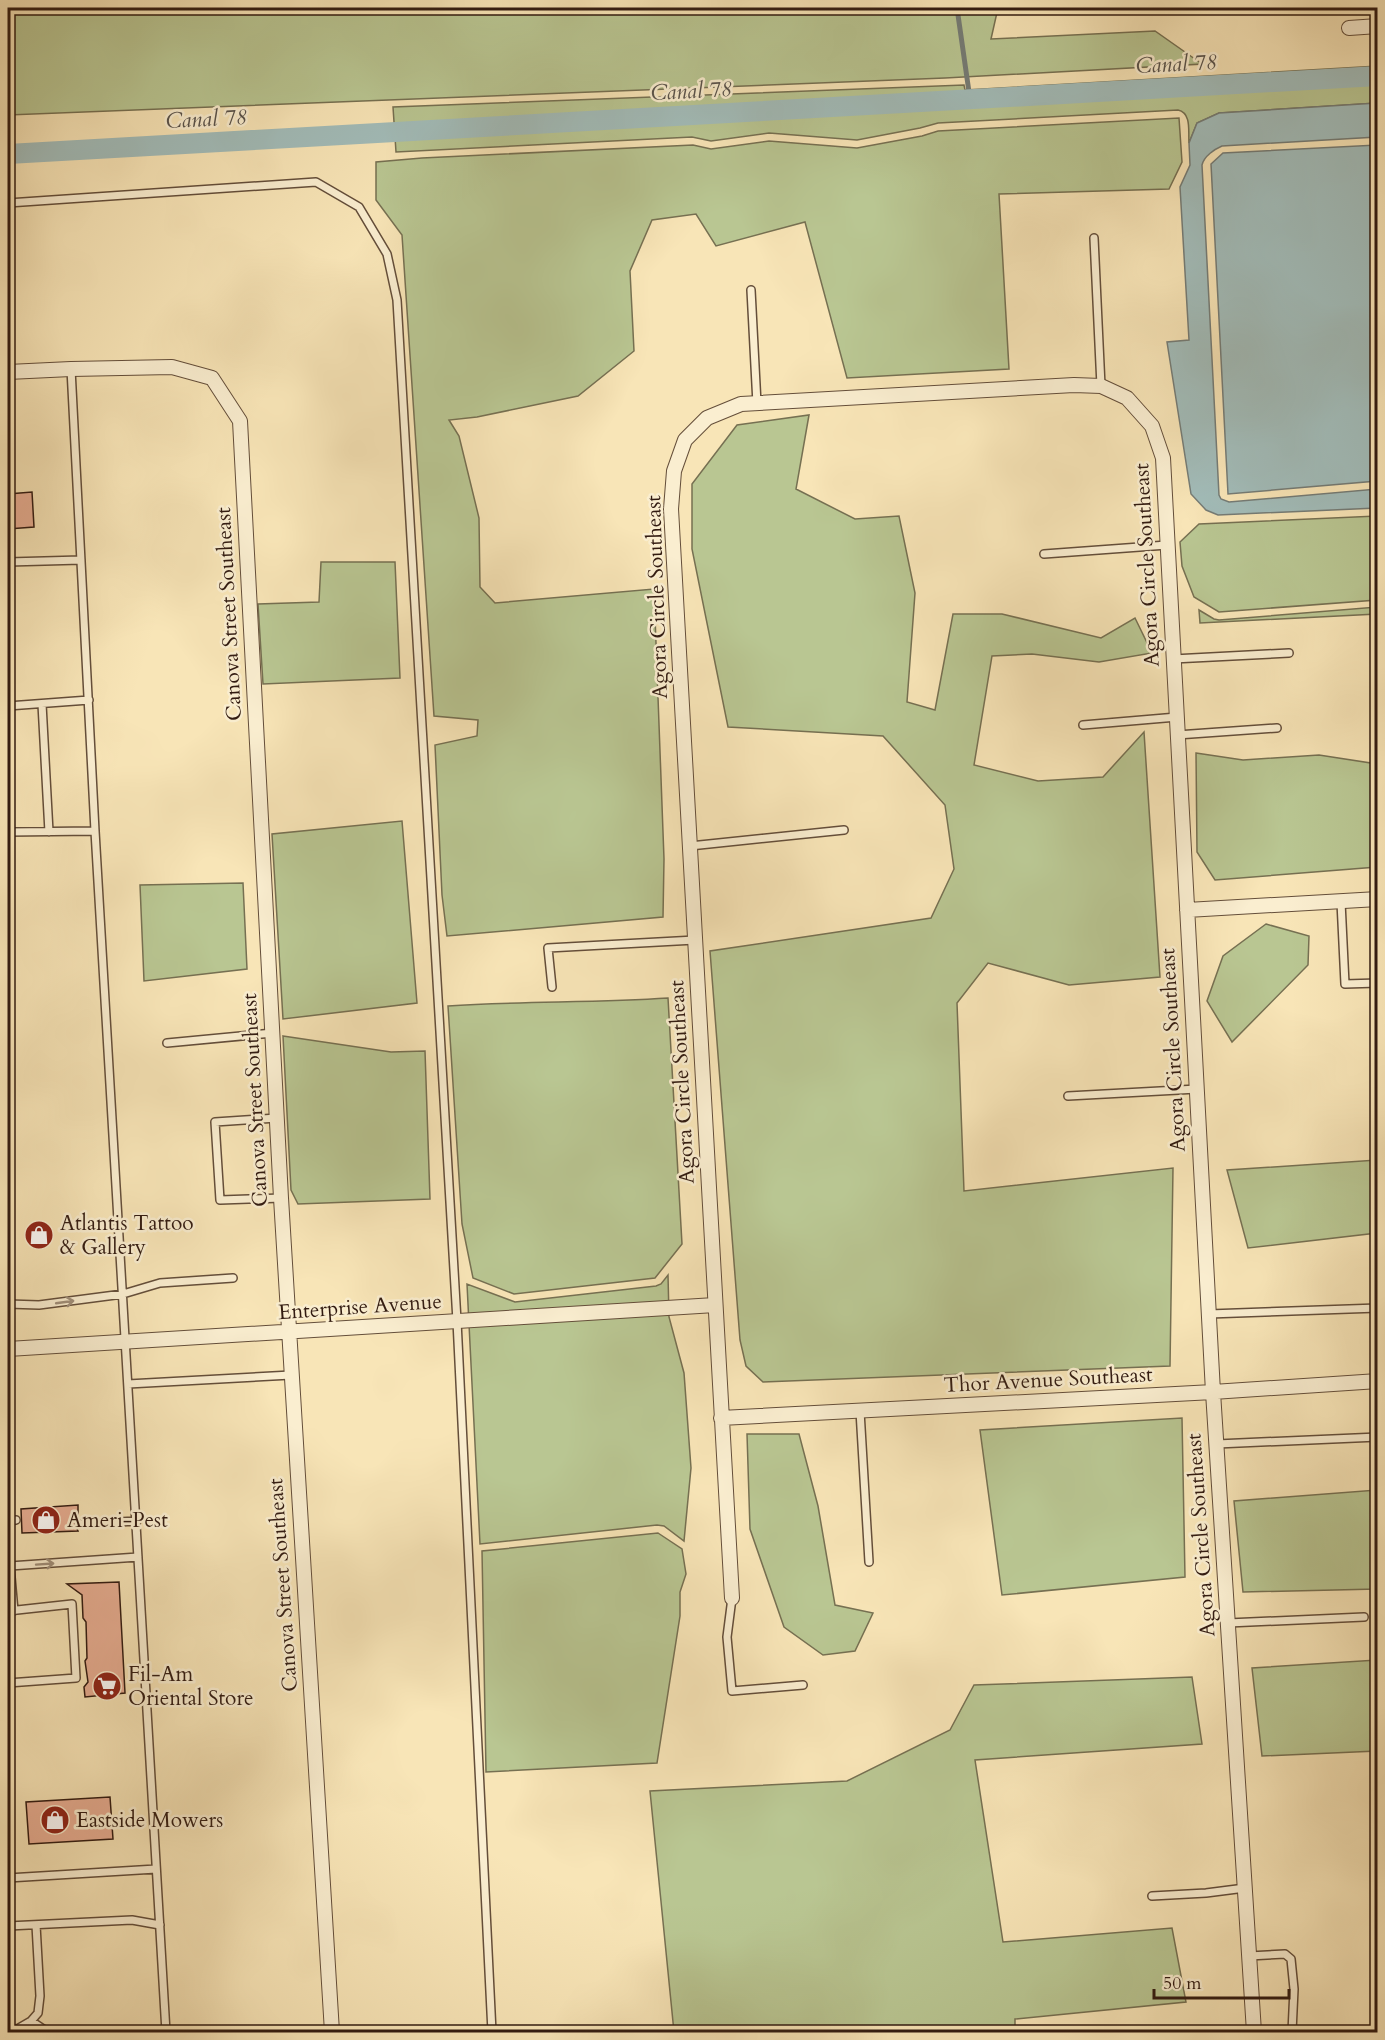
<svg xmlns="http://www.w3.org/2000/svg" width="1385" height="2040" viewBox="0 0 1385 2040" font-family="Cardo,serif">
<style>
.green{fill:#b9c692;stroke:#767052;stroke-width:1.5}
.water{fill:#a2bcb9;stroke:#757c76;stroke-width:1.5}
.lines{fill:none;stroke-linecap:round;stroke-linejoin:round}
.stream{stroke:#757c76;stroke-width:5}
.canal{stroke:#a2bcb9;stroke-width:20}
.building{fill:#e8ae93;stroke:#321b11;stroke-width:1.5}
.lane-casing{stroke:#644e3a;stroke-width:10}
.street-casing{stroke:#644e3a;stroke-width:16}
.lane{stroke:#faeed0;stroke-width:7}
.street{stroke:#faeed0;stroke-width:14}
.oneway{stroke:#a08f7a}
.labels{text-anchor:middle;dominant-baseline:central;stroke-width:5;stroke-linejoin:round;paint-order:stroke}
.street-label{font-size:21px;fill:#321b11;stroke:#faeed0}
.poi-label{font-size:21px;fill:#321b11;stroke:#faeed0;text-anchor:start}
.water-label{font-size:22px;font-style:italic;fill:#59534c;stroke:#faeed0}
</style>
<rect width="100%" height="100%" fill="#f8e5b7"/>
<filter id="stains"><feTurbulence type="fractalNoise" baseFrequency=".00333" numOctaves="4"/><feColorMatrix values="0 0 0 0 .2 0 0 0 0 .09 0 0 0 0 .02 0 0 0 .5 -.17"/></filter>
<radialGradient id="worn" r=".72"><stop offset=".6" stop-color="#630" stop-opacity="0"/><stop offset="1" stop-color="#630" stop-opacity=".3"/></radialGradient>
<path class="green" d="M8,8H998L991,39L1155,31L1202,64L945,78L8,115Z
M1378,66L1377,103L1219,113L1197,123L1189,143C1188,132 1192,113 1178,110L938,123L920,128L857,140L769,133L711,141L692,137L396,152L393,107L964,85L965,90Z
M1179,118L1182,162L1169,189L999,194L1009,369L847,378L805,222L716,246L696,214L652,220L630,271L634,351L578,396L477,417L449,420L459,436L479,518L480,587L495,603L654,589L664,859L663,917L447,936L442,895L435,745L477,736L478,720L434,716L402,235L376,200V162L422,158L693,145L711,149L769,141L857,148L922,136L938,131Z
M809,415L796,489L855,519L899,516L915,593L907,702L935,710L953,614H1002L1101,638L1135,618L1152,653L1099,662L1032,654L992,656L974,765L1038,781L1103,777L1144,732L1160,977L1069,985L988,963L957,1003L964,1191L1173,1168L1170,1366L763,1382L746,1366L740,1340L710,951L931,918L954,869L945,805L883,736L728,727L692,549V484L737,425Z
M1377,516V600L1219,612L1194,597L1182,566L1180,542L1199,524Z
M321,562H395L400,678L263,684L258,604L319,602Z
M1377,607V614L1200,623L1199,610L1214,619L1219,620Z
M1196,753L1243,760L1319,755L1377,764V867L1215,880L1197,852Z
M402,821L417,1003L283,1019L272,834Z
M243,883L247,969L144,981L140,885Z
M1266,924L1309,936L1308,965L1232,1042L1207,1001L1223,956Z
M668,998L682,1244L655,1278L514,1294L473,1278L462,1224L448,1006C522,1001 595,1003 668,998Z
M283,1036L391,1052L425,1051L430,1199L298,1204L291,1190Z
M1377,1160V1233L1248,1248L1227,1170Z
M668,1275L669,1317L684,1373L691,1468L684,1541L664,1526L657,1525L480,1544L467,1284L515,1302L656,1286L661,1284Z
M1182,1418L1185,1577L1002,1595L980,1430Z
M747,1434H799L818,1506L835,1605L873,1613L855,1651L823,1655L784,1627L750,1529Z
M1377,1490V1589L1243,1592L1234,1501Z
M658,1533L682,1549L686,1574L680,1592V1616L657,1763L486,1772L482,1551Z
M1377,1660V1751L1262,1756L1252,1668Z
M1192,1677L1202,1744L975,1760L1003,1942L1172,1928L1186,2002L1015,2019V2032H674L650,1791L847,1781L950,1730L974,1685Z"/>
<path class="water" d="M1377,103V137L1222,146C1215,149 1204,156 1202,165L1219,495L1221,499L1229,502L1377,489V508L1218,515L1206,510L1191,494L1167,342L1189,340L1180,187L1190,165L1189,143L1197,123L1219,113Z
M1377,145V481L1228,494L1211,164L1223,153Z"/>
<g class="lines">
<path class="stream" d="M957,8L970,99"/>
<path class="canal" d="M8,154L1378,76"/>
</g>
<path class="building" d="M32,492L34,527L8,529V494Z
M78,1505V1520L75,1524L78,1531L22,1533L21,1509Z
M119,1582L125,1693L85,1697L84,1687L88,1682L85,1661L87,1658L86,1622L83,1618L82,1595L67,1584Z
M110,1797L113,1839L29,1844L26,1802Z"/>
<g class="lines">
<g class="lane-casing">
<path id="lane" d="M8,203L316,182L359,207L387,254L397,300L457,1321L492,2032
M1094,238L1101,386
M751,290L757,404
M71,369L95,831L166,2032
M1044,554L1167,545
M8,562L81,560
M1173,659L1289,653
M42,704L49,832
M8,706L89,700
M1083,725L1177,717
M1177,735L1277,728
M8,832L95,831
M690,846L844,830
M1341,902L1345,984L1378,983
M552,987L548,948L695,940
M167,1043L273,1033
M1068,1096L1197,1089
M277,1118L215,1122L220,1200L281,1198
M8,1304L39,1305L123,1294L160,1283L233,1278
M1209,1314L1378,1308
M128,1384L291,1375
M860,1411L869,1562
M1217,1444L1378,1437
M8,1521L16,1520
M81,1524L137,1521
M732,1598L727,1637L732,1691L803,1685
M8,1611L72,1604L76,1678L8,1683
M14,1611L10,1566L138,1557
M1228,1623L1364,1617
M8,1878L156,1869
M1152,1896L1206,1893L1245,1888
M8,1926L132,1920L160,1925
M1249,1956L1285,1954L1291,1959L1294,1989L1292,2032
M31,2021L38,2013L40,1996L36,1925
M8,2032H12L31,2021L43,2029L44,2032"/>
</g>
<g class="street-casing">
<path id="street" d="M1349,28L1378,26
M8,372L71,369L172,367L212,378L240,421L281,1198L332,2032
M1187,910L1378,899
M8,1349L715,1305
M721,1418L1213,1392L1378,1381
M732,1598L671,509L674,471L685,440L707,418L741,404L1074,385L1101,386L1127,398L1152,426L1163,458L1213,1392L1254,2032"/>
</g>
<use href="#lane" class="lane"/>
<use href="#street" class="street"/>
</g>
<defs><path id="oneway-shaft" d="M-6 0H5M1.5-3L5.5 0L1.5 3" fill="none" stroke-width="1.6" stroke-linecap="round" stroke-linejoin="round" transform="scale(1.5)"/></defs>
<g class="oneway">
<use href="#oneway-shaft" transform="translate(65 1302) rotate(-8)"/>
<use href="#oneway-shaft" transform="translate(45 1564) rotate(-4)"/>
</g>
<defs>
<g id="shop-disc" transform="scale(1.5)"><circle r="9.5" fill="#8f2418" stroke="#faeed0"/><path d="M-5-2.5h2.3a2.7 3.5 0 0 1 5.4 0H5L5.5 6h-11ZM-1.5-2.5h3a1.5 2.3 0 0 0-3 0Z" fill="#fff"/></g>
<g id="supermarket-disc" transform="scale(1.5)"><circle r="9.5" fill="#8f2418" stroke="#faeed0"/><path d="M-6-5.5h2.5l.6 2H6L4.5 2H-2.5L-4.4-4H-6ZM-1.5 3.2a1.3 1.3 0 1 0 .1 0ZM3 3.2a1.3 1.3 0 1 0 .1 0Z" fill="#fff"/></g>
</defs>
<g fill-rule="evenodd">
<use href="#shop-disc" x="39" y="1235"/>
<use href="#shop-disc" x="46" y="1520"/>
<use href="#supermarket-disc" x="107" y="1686"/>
<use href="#shop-disc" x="55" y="1820"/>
</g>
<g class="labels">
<g class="street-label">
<text transform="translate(1147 565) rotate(-93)">Agora Circle Southeast</text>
<text transform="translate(657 597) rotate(-92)">Agora Circle Southeast</text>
<text transform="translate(229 614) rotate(-93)">Canova Street Southeast</text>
<text transform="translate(1173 1050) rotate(-93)">Agora Circle Southeast</text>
<text transform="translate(682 1082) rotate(-93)">Agora Circle Southeast</text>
<text transform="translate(255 1100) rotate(-93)">Canova Street Southeast</text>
<text transform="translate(360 1307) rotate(-4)">Enterprise Avenue</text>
<text transform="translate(1048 1380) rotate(-3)">Thor Avenue Southeast</text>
<text transform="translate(1201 1535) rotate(-94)">Agora Circle Southeast</text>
<text transform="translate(283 1585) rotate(-94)">Canova Street Southeast</text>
</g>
<g class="poi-label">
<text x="60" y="1223">Atlantis Tattoo<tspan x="60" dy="24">&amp; Gallery</tspan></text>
<text x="67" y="1520">Ameri-Pest</text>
<text x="128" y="1674">Fil-Am<tspan x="128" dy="24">Oriental Store</tspan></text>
<text x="76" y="1820">Eastside Mowers</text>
</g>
<g class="water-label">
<text transform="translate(1176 64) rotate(-3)">Canal 78</text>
<text transform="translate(691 91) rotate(-3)">Canal 78</text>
<text transform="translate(206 119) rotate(-3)">Canal 78</text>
</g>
</g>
<rect width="1385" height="2040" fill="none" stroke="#f8e5b7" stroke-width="30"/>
<rect x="9" y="9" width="1367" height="2022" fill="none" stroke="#321b11" stroke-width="3"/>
<rect x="15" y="15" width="1355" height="2010" fill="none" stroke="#321b11" stroke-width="1.5"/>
<path d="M1154 1989v9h135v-9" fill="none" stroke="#321b11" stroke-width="3"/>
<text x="1163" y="1989" font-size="18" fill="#321b11" stroke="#faeed0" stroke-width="4.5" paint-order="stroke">50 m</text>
<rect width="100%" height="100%" filter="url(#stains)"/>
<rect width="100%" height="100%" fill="url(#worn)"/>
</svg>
